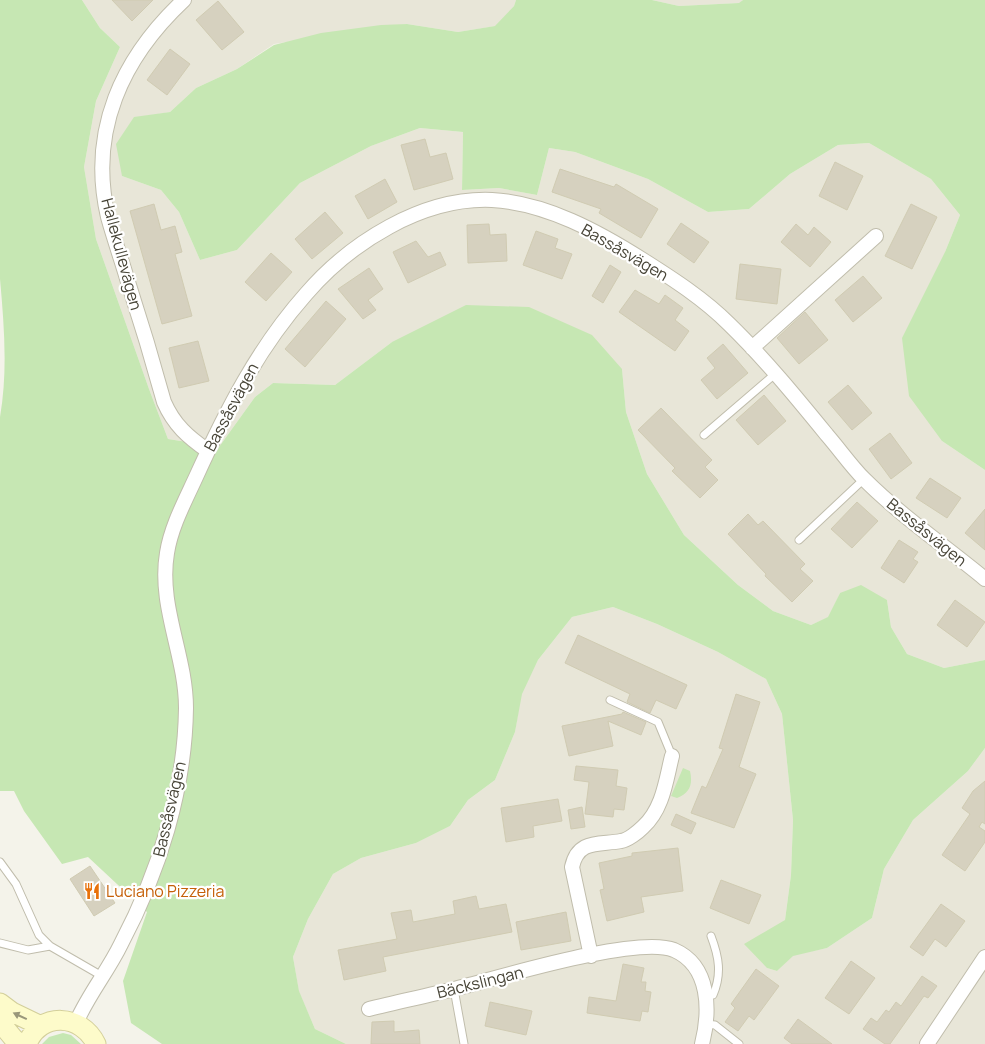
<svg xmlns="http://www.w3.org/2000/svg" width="985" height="1044" viewBox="0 0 985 1044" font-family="Manrope,sans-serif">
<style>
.residential{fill:#e8e6d8}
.green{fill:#c6e7b3}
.building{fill:#d6d1bf;stroke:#d0cbb2}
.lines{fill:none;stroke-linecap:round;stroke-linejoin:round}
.lane-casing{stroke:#c0bdac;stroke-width:9}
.street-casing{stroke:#c0bdac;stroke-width:16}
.secondary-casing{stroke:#d3cf9a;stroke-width:21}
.lane{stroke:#fff;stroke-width:7}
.street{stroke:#fff;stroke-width:14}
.secondary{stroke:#fdfbca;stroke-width:19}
.oneway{fill:#99977a}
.labels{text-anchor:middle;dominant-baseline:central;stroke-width:4.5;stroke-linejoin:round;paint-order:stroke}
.street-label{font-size:16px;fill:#484538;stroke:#fff}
.food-label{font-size:16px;fill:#c56008;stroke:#fff;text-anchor:start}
</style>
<rect width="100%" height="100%" fill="#f4f3ea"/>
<path class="residential" d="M82,0H516L514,6L496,26L458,32L407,24L274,44L237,69L196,88L170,112L134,118L122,176L161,190L179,212L200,260L237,250L300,183L371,146L420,128L463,132L462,190L499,188L537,195L549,148L575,152L648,179L708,212L749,209L790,174L838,145L869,143L931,179L960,215L945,252L942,441L985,470V660L944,668L907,654L891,627L887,600L840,593L829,617L811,625L773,611L738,585L684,535L647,474L626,412L622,369L392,342L335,385L273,383L255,397L219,447L168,439L149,389L96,239L84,167L96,101L120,47L100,28Z
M652,0H743L740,3L679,6Z
M613,607L657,624L718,652L766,679L782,714L793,820L791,875L785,920L767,968L777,971L793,955L827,948L872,918L884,869L913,820L968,771L985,748V1044H346L315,1029L299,992L293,957L308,919L333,874L361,858L416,843L450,826L468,800L495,780L515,732L521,694L538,660L572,617Z"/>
<path class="green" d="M0,0H82L100,28L120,47L96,101L84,167L96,239L149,389L168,439L219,447L255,397L273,383L335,385L392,342L466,305L529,307L592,335L622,369L626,412L647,474L684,535L738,585L773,611L811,625L828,617L840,593L861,585L887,600L891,627L907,654L944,668L985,660V748L968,771L913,820L884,869L872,918L827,948L793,956L777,971L767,968L744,944L785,920L791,875L793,820L782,714L766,679L718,652L657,624L613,607L572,617L538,660L522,694L515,732L495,780L468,800L450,826L416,843L361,858L333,874L308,919L293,957L299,991L315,1029L346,1044H162L131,1023L123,981L147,912L88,857L62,864L24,811L14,791H0V417C8,371 4,324 0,279Z
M516,0H652L679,6L739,3L743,0H985V470L942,441L909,396L902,338L945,252L960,215L931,179L869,143L838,145L790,174L749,209L708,212L648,179L575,152L549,148L537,195L499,188L462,190L463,132L420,128L371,146L300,183L237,250L200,260L179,212L161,190L122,176L116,144L134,117L170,112L196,88L237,69L274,45L321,33L381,25L407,24L458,32L495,26L514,6Z
M683,768L690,771C693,784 690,793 677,798L671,796Z
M63,1033L71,1035L81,1044H42L49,1037Z"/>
<path class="building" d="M112,0H153L132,21Z
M218,1L244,32L222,50L196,20Z
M170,49L190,64L167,95L147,80Z
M425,139L430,157L446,153L453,179L414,190L401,145Z
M835,162L863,176L847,210L819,196Z
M560,169L614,187L616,184L658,209L641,238L599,213L601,209L552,192Z
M385,179L397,202L368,219L355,196Z
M154,204L161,230L175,226L182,252L175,254L192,316L162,324L130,211Z
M911,204L937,217L912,269L885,256Z
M325,212L343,233L312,259L295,239Z
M681,223L709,242L694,263L667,244Z
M489,224L490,235L506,234L507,261L468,263L467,225Z
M796,224L808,235L814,227L831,242L810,267L781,242Z
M536,231L558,239L555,248L572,254L562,279L523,265Z
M416,241L428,257L440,252L446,265L408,283L393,252Z
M271,253L292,272L266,301L245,282Z
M740,264L781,269L777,304L736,299Z
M610,265L621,272L603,303L592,296Z
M369,268L383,289L368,300L376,310L363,319L338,289Z
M863,276L882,298L853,322L835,300Z
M635,290L659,304L665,295L683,308L675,320L689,331L675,351L619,312Z
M326,301L346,319L305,367L285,349Z
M805,312L828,340L799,364L777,338Z
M198,341L209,381L179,388L169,348Z
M723,344L748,373L717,399L701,380L715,368L707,358Z
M848,385L872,413L852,430L828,402Z
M764,395L786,421L758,445L736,420Z
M661,408L712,460L705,467L718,480L700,498L672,471L675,468L638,430Z
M890,433L912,463L891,479L869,449Z
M930,478L961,498L947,518L916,498Z
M857,502L878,521L852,548L831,529Z
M985,509V550L965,533Z
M748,514L758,525L763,521L805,564L800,569L813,581L792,602L765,576L766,574L728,534Z
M899,540L918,552L913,559L918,562L904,583L881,568Z
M955,600L985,622L967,647L937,625Z
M578,635L687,685L676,709L656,700L650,713L627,702L630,694L565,663Z
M736,694L760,702L739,767L756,774L734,828L691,813L702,786L706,788L723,749L719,748Z
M623,712L646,722L641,735L608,721L613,746L569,756L562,726L622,714Z
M576,766L618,770L616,786L627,788L624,810L614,809L613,817L585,814L589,782L574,780Z
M985,781V824L982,822L979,827L985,831V842L965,871L942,855L970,814L962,808L973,791Z
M558,799L562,821L533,826L534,837L506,842L501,808Z
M582,807L585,827L571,829L568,810Z
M676,814L696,823L691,834L671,825Z
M678,848L683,891L641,897L644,912L607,921L600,890L604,889L599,863L632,856V853Z
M90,866L115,903L94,916L70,879Z
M721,880L761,895L749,924L710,908Z
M476,896L479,909L506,904L512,932L383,957L386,971L344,980L338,950L397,939L391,913L411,910L413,922L455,914L453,901Z
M941,904L965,921L946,947L935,939L923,956L910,947Z
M566,912L571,941L521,950L516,922Z
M851,961L875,978L849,1014L825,998Z
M623,964L644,968L641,982H646L645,991L651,992L648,1012L642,1011L640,1021L587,1013L589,997L616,1001Z
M756,969L779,986L754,1020L749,1016L738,1031L725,1022L735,1008L731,1004Z
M922,976L937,986L928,998L924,996L890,1044H885L863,1029L871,1018L877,1022L886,1010L889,1012L896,1002L901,1006Z
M490,1002L532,1011L526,1035L485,1026Z
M798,1019L832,1044H792L784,1038Z
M394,1021V1032L419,1030L420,1044H371L372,1022Z"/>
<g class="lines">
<g class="lane-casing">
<path id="lane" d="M704,435L775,374
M799,540L864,479
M610,700L658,722L672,756
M0,862L16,884L39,935L50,946L102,976
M0,943L28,950L50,946
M454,989L464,1044
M706,996L713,995C722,974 719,957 711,936
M706,1024L715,1025L739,1044"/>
</g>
<g class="street-casing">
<path id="street" d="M184,0C122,58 88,131 108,217C114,239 122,261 128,282C141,322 153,362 164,402C174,425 188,437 208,451
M752,348L876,236
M591,956L572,867C578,839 599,845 621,841C628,840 638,832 643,827C663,809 666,780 672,756
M369,1009C397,1002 426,996 454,989C498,978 637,935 674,950C711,966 710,1012 702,1044
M76,1023C88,995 108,971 121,944C159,872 185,790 186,708C186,655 158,606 167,553C171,527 185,501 196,477C226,411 258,348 306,294C350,243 422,197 492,200C546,203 599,232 643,260C673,279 704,299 729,324C764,358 796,397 827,435C840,450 851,466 864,479C901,516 945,546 985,579
M927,1044L985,957"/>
</g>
<g class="secondary-casing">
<path id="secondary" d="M0,1003L12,1012L41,1026
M0,1022L14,1039L21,1044
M27,1044C40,1011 82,1014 96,1044"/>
</g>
<use href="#lane" class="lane"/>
<use href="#street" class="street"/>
<use href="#secondary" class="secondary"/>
</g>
<defs><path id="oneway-solid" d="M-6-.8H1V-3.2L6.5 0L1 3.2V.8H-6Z" transform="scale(1.25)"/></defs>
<use class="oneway" href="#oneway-solid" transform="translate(20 1016) rotate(-155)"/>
<defs>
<g id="restaurant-bare" transform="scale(1.35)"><path d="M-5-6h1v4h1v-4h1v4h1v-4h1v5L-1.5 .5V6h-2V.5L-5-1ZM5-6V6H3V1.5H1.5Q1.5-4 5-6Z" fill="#e8710a" stroke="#fff" stroke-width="2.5" paint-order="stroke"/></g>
</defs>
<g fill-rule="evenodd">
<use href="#restaurant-bare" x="92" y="891"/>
</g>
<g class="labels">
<g class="street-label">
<text transform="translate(625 252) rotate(30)">Bassåsvägen</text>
<text transform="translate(122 254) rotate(75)">Hallekullevägen</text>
<text transform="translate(231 407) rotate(-62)">Bassåsvägen</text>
<text transform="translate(927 532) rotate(39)">Bassåsvägen</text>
<text transform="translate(169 809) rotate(-77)">Bassåsvägen</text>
<text transform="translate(480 982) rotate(-14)">Bäckslingan</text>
</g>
<g class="food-label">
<text x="106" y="891">Luciano Pizzeria</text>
</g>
</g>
</svg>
